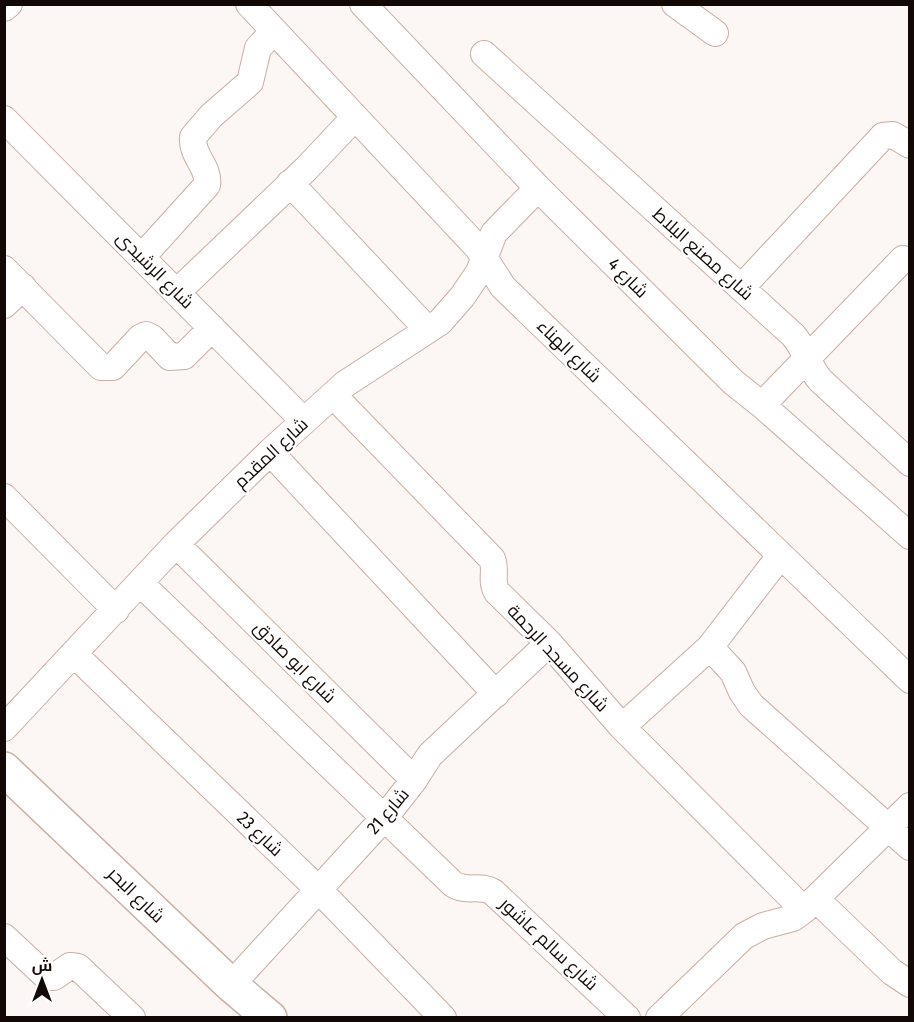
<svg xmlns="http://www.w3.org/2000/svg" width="914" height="1022" viewBox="0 0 914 1022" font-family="'Fira Sans Condensed',Cairo,sans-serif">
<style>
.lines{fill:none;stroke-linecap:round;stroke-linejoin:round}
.street-casing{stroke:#c8aea4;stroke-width:28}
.secondary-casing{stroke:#c8aea4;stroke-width:36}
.street{stroke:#fff;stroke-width:26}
.secondary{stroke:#fff;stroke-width:33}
.labels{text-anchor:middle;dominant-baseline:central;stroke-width:4.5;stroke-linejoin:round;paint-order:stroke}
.street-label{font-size:18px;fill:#120906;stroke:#fff}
</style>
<rect width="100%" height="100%" fill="#fcf6f4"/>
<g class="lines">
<g class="street-casing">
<path id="street" d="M249,4L478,248L503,287L910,680
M363,4L538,188L733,382L762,405L910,536
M675,4L715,33
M4,8L9,4
M484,54L793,335C805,348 808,366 820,380L910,463
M4,119L304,421
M290,183L428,330
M142,257L207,185C210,167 191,156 193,137L211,116L250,82L258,48L274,31
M4,269L101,367H113L140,338L146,335L152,338L170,357L184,356L212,328
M741,288L883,136L893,135L910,145
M177,292L306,169L355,117
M4,305L23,287
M333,395L492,559C497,570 490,581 497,592L549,643L622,727L804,910
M762,405L903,259
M270,452L496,694
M4,497L116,610
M176,544L414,780
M140,583L453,884C467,893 480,884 493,892L627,1018
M710,647L733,672L742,692L751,705L910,847
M74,654L318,889L443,1018
M622,727L710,647L780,556
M4,728L176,544L270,452L345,384L440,322L462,297L479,272L494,233L538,188
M816,899L892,972L910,984
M4,937L47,977H54L70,966L78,967L132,1018
M231,985L385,817L414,780L430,755L549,643
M659,1018L744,936L763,926L793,918L804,910L910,806"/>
</g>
<g class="secondary-casing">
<path id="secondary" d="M4,769L231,985L270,1018"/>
</g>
<use href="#street" class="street"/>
<use href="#secondary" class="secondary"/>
</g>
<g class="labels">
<g class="street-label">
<text transform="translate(703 254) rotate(42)">شارع مصنع البلاط</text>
<text transform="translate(155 270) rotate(45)">شارع الرشيدى</text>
<text transform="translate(628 278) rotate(45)">شارع 4</text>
<text transform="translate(569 351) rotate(44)">شارع الهناء</text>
<text transform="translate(271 453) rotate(-43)">شارع المقدم</text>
<text transform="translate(558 658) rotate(47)">شارع مسجد الرحمة</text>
<text transform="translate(295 662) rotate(45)">شارع ابو صادق</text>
<text transform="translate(388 811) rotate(-49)">شارع 21</text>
<text transform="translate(260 834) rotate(44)">شارع 23</text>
<text transform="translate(136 895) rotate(44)">شارع البحر</text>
<text transform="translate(549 944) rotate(43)">شارع سالم عاشور</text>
</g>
</g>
<rect width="914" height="1022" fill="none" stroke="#120906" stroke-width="12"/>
<g transform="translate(42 980)" stroke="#ffffff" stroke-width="4.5" paint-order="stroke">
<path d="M0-4.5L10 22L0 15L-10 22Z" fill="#120906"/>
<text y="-9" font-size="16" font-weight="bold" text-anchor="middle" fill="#120906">ش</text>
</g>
</svg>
